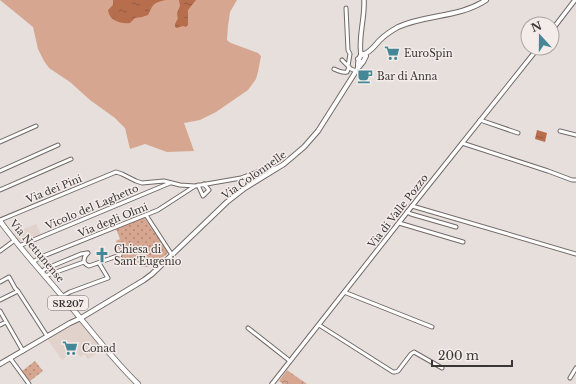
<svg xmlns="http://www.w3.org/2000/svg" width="576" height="384" viewBox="0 0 576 384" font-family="'Libre Baskerville',serif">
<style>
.built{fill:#e1d2cb}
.grass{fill:#d7a691}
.forest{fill:url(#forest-crowns)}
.park{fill:url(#park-dots)}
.water{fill:url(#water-ripples)}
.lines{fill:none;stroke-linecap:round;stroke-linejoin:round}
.minor-casing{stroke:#716a68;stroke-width:5}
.tertiary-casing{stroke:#716a68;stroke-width:5.5}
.secondary-casing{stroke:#716a68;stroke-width:6}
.primary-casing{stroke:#716a68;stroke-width:6}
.minor{stroke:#fff;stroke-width:3}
.tertiary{stroke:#fff;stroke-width:3.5}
.secondary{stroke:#fff;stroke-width:4}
.primary{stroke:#fff;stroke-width:4.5}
.labels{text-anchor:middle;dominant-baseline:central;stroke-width:3;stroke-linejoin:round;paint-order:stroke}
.shield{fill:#f3ece9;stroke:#716d6b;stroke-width:1}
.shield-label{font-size:9px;font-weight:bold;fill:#393635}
.poi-label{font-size:10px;fill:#393635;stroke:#f3ece9;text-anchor:start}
.street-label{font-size:10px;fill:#393635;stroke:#f3ece9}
</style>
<defs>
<pattern id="forest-crowns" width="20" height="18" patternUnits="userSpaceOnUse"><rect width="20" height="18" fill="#d7a691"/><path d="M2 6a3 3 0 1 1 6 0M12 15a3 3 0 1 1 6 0" fill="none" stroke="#af8877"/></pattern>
<pattern id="park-dots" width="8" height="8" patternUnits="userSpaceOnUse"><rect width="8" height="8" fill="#d7a691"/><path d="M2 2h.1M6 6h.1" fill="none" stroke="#af8877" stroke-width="1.8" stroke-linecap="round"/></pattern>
<pattern id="water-ripples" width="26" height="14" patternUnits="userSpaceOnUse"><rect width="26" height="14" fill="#b76e4d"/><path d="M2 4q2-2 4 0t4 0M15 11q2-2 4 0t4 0" fill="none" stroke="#965b41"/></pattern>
</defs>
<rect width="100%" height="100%" fill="#e6dfdc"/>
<path class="built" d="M36,224L41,235L21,244L16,238L18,237L17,235L15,236L13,234Z
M78,321L81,322L103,349L88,359L84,354L81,357L74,350L62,360L48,340V338L71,324Z"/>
<path class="grass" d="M0,0H237L230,12L228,26L227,40L228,41L231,43L258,53L261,56L258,72L256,79L248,90L216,112L200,120L184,123L194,151L167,152L145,144L130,149L125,128L115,118L90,100L70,82L49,68L44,61L38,49L33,27Z"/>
<path class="forest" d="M287,370L307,384H283L279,381Z"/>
<path class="park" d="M144,217L168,252L166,255L148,267H142L135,259L129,262L124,264L116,241L120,239L116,229Z
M35,361L43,371L30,381L22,371Z"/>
<path class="water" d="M113,0H166C153,3 154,3 148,15L142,17L135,18L130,23C121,24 109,21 108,10L113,5Z
M179,0H196L188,10V25L186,27L183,26L177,28L175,27V24L178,18C176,13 178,11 180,6Z
M537,130L547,133L545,142L535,139Z"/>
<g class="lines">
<g class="minor-casing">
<path id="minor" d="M346,8L348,50L350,54L348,66
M342,60L351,69L356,71
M334,69C338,71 342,73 347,72L349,67
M480,120L518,133
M560,131L576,135
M0,142L36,126
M462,143L548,171L572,180H576
M0,171L58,145
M198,185L203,196L209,190L204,184
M0,190L71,159
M412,206L576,254
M407,212L411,214L456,227
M146,215L172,255
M0,220L116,172L122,174L136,181L142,183L164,181L180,185L195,186L241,178L260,171L276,168
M399,223L463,242
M19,246L170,183
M0,251L15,240
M88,253C83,257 82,263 89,266L120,255
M33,262L41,257L158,210L195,186
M42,272L45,269L81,254L87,253
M45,276L84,262
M0,282L9,277L15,288L18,291L47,336
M344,292L432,327
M63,296L70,292L108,278L99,263
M0,300L18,291
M0,311L23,351
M0,325L6,322
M319,325L393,372H395L398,371L411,354L414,352L442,368
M248,328L290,361
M10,358L29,384
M570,378L576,368"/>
</g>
<g class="tertiary-casing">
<path id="tertiary" d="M552,30L575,0
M361,55C358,37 365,19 364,0
M272,384L412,206L538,48"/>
</g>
<g class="secondary-casing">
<path id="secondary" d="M364,54C371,52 375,45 380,40C385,35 391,31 398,27C426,14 459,18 486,0
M358,68C358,62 358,57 363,54H365L366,56L363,62H360L358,59
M0,364L70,323L81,318L144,280L152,274L227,202L245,188L284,164L304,147L318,131L358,68L363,62"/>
</g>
<g class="primary-casing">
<path id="primary" d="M0,221C20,249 44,274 66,301C90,329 112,359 138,384"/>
</g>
<use href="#minor" class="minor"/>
<use href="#tertiary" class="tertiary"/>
<use href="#secondary" class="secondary"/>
<use href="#primary" class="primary"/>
</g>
<defs>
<g id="supermarket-bare" transform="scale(1.2)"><path d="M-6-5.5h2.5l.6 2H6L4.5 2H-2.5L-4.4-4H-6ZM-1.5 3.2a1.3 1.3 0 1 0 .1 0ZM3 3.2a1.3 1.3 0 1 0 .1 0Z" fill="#448797" stroke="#f3ece9" stroke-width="2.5" paint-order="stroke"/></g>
<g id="cafe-bare" transform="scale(1.2)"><path d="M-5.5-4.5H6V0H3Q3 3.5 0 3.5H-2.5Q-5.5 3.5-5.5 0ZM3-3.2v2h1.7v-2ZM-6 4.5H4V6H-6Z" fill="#448797" stroke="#f3ece9" stroke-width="2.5" paint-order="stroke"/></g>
<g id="church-bare" transform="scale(1.2)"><path d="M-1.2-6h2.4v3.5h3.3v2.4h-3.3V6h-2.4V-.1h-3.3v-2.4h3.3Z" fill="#448797" stroke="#f3ece9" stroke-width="2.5" paint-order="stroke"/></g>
</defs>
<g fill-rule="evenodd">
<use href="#supermarket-bare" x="392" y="53"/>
<use href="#cafe-bare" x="365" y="76"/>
<use href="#church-bare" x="102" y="255"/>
<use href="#supermarket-bare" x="70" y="348"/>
</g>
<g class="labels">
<rect class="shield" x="48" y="296" width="40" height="14" rx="3"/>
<g class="shield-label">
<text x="68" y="303">SR207</text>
</g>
<g class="poi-label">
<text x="404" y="53">EuroSpin</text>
<text x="377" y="76">Bar di Anna</text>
<text x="114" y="249">Chiesa di<tspan x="114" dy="12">Sant'Eugenio</tspan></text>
<text x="82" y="348">Conad</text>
</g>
<g class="street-label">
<text transform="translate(254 175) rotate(-35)">Via Colonnelle</text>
<text transform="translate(54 189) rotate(-22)">Via dei Pini</text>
<text transform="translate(92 207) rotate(-23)">Vicolo del Laghetto</text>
<text transform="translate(398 211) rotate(-52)">Via di Valle Pozzo</text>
<text transform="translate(113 220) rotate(-22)">Via degli Olmi</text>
<text transform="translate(37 251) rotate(50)">Via Nettunense</text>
</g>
</g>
<g transform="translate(540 36) rotate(339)"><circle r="19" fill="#f3ece9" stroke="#a9a3a1"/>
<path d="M0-3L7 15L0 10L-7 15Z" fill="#448797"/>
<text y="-6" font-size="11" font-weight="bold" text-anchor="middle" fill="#393635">N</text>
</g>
<path d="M432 360v6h80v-6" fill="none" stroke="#393635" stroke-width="2"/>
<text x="438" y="360" font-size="12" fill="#393635" stroke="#f3ece9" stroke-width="3" paint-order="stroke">200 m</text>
</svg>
